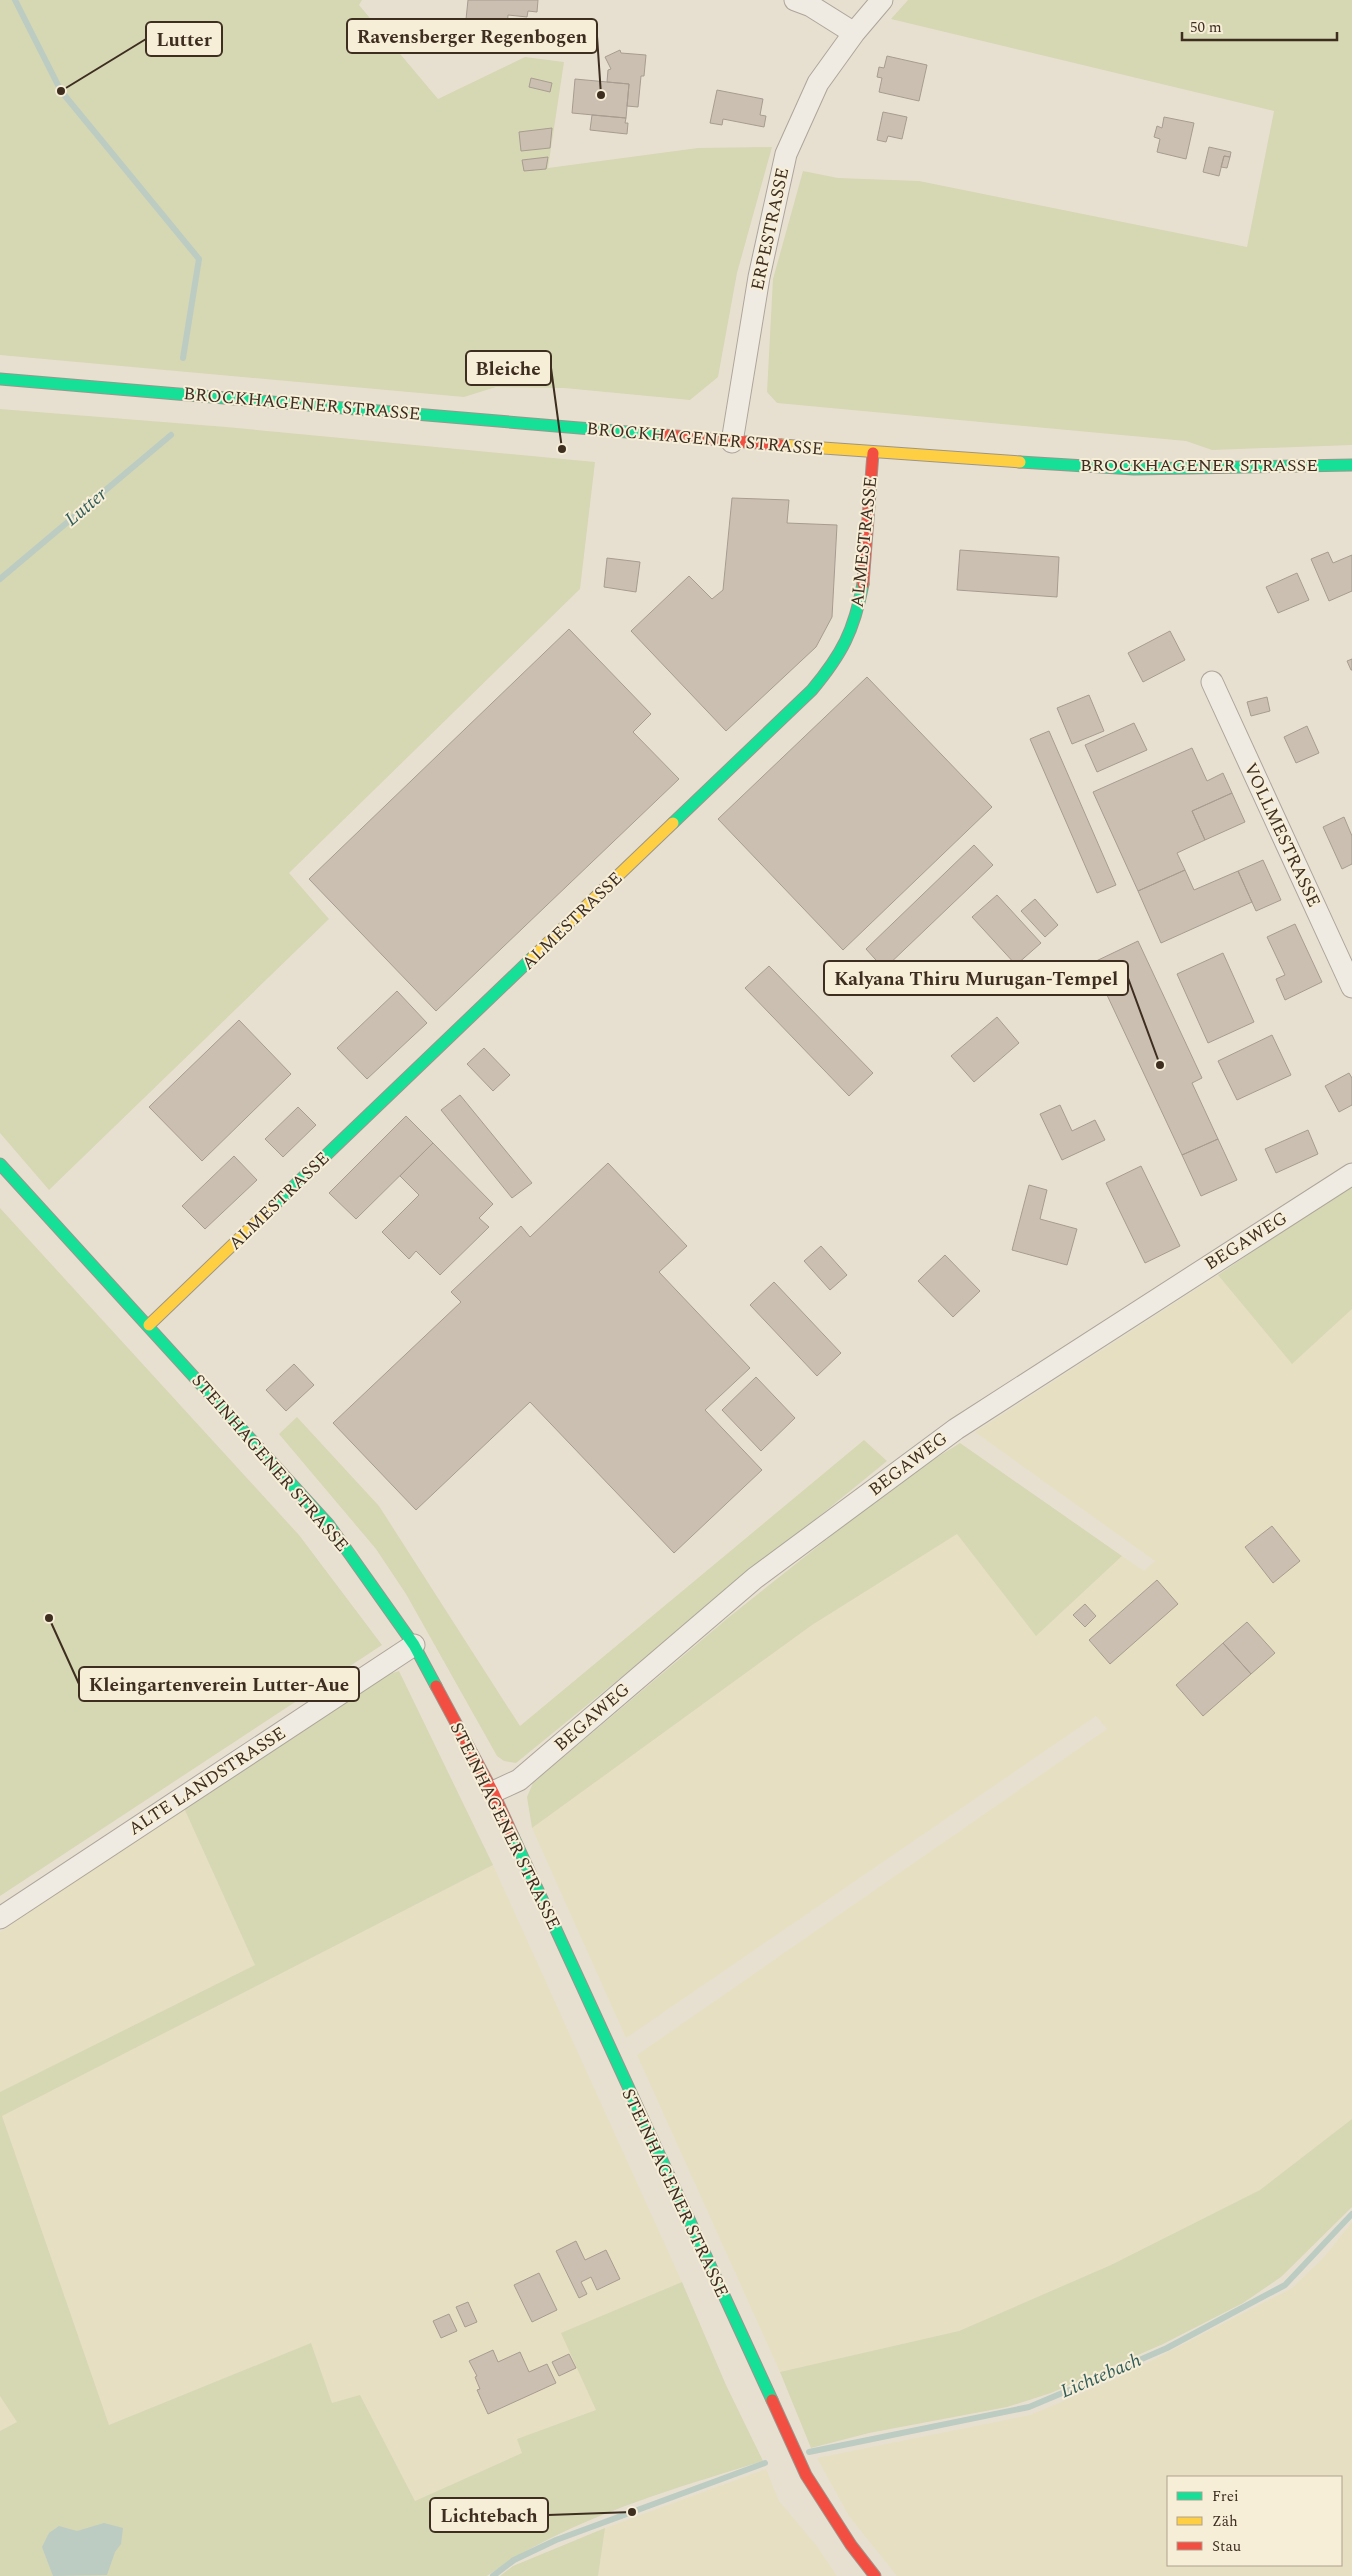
<svg xmlns="http://www.w3.org/2000/svg" width="1352" height="2576" viewBox="0 0 1352 2576" font-family="Spectral,serif">
<style>
.farmland{fill:#e6dfc2;fill-rule:evenodd}
.green{fill:#d6d7b3}
.water{fill:#bcccc2}
.lines{fill:none;stroke-linecap:round;stroke-linejoin:round}
.stream{stroke:#bcccc2;stroke-width:6}
.building{fill:#cbbfb2;stroke:#a89c90}
.street-casing{stroke:#ada599;stroke-width:23}
.fast-casing{stroke:#9c958a;stroke-width:13}
.slow-casing{stroke:#9c958a;stroke-width:13}
.jam-casing{stroke:#9c958a;stroke-width:13}
.street{stroke:#efebe3;stroke-width:21}
.fast{stroke:#16e098;stroke-width:11}
.slow{stroke:#ffcf43;stroke-width:11}
.jam{stroke:#f24e42;stroke-width:11}
.labels{text-anchor:middle;dominant-baseline:central;stroke-width:4;stroke-linejoin:round;paint-order:stroke}
.street-label{font-size:18px;fill:#3d2e20;stroke:#f7eed8}
.water-label{font-size:19px;font-style:italic;fill:#2f5d5a;stroke:#f7eed8}
.leader{fill:none;stroke:#3d2e20;stroke-width:2}
.callout-dot{fill:#3d2e20;stroke:#f7eed8;stroke-width:2}
.callout{fill:#f7eed8;stroke:#3d2e20;stroke-width:2}
.callout-label{font-size:19px;text-anchor:middle;font-weight:bold;fill:#3d2e20}
</style>
<rect width="100%" height="100%" fill="#e7e0d1"/>
<path class="farmland" d="M1218,1275L1292,1364L1352,1309V2119L1260,2190L1111,2265L959,2331L780,2372L637,2055L1107,1729L1096,1716L626,2038L532,1828L812,1625L957,1534L1036,1636L1122,1556L1144,1571L1155,1561L975,1432Z
M184,1808L255,1965L0,2092V1932Z
M493,1865L682,2282L562,2333L596,2410L517,2439L522,2453L415,2501L360,2395L332,2403L311,2343L109,2425L2,2116Z
M1352,2222V2576H897L849,2516L817,2458L1030,2415L1118,2378L1292,2288L1324,2257ZM1168,2477H1341V2565H1168Z
M0,2396L17,2422L0,2431Z
M766,2469L779,2501L816,2545L837,2576H598L605,2528Z"/>
<path class="green" d="M0,0H362L359,5L438,99L525,57L564,62L548,168L698,148L772,147L737,273L718,377L690,400L564,388L496,387L464,397L0,355Z
M908,0H1352V445L1212,450L1186,441L777,403L767,392L773,279L803,171L838,178L919,181L1247,247L1274,111L891,19Z
M0,409L226,427L595,462L580,589L289,873L329,919L49,1190L0,1133Z
M1350,1186L1352,1189V1309L1292,1364L1218,1275Z
M0,1208L299,1535L382,1645L0,1896Z
M297,1417L379,1506L520,1726L864,1440L887,1461L516,1763L504,1761L497,1756L406,1594L376,1549L279,1434Z
M960,1443L1122,1556L1036,1636L957,1534L812,1625L532,1828L527,1797L533,1783L729,1617L904,1478Z
M399,1671L493,1865L2,2116L109,2425L311,2343L332,2403L360,2395L415,2501L522,2453L517,2439L596,2410L561,2333L682,2282L726,2385L763,2461C670,2490 567,2519 487,2576H0V2431L17,2422L0,2396V2092L255,1965L184,1808L373,1679Z
M1352,2119V2207L1281,2277L1243,2303L1163,2344L1051,2393L1007,2407L869,2433L811,2448L780,2372L959,2331L1111,2265L1260,2190Z
M605,2528L598,2576H500L513,2566Z"/>
<path class="water" d="M104,2523L123,2528L121,2544L115,2552L107,2575L53,2576L42,2547L49,2533L59,2526L77,2531Z"/>
<g class="lines">
<path class="stream" d="M15,0L61,91L199,259L183,358
M0,579L171,435
M809,2452L1029,2407L1098,2378L1167,2348L1285,2285L1352,2214
M493,2576L514,2560L556,2540L765,2463"/>
</g>
<path class="building" d="M468,0H538L537,12L528,11L527,17L508,15L507,30L482,27V31L465,29Z
M620,50L621,53L646,55L644,76H641L638,107L627,106L629,84L607,82L608,70L611,69L605,57Z
M887,56L927,65L919,101L879,92L882,78L877,77L879,67L884,68Z
M531,78L552,83L550,92L529,87Z
M575,79L629,84L626,118L572,113Z
M717,90L763,99L760,115L766,116L764,127L723,119L722,125L710,123Z
M883,112L907,117L902,139L888,136L886,142L877,140Z
M592,115L626,118L625,123H628L627,134L590,130Z
M1164,117L1194,123L1186,159L1157,152L1160,139L1154,137L1157,126L1162,128Z
M552,128L550,148L521,151L519,132Z
M1209,147L1231,152L1230,157L1224,156L1219,176L1203,172Z
M1224,156L1230,157L1227,168L1221,167Z
M548,157L546,169L524,171L522,160Z
M732,498L789,500L787,523L837,525L832,617L816,647L726,731L631,631L689,576L712,599L723,590Z
M960,550L1059,557L1057,597L957,590Z
M1328,552L1333,563L1352,555V591L1329,601L1311,559Z
M607,558L640,562L636,592L604,587Z
M1297,573L1309,600L1278,613L1266,587Z
M569,629L651,714L633,732L679,779L436,1011L309,879Z
M1170,631L1185,660L1143,682L1128,653Z
M1352,659V670H1351L1347,661Z
M867,677L992,807L843,950L718,819Z
M1089,695L1104,731L1072,744L1057,708Z
M1267,697L1270,711L1251,716L1247,702Z
M1134,723L1147,750L1097,772L1085,745Z
M1307,726L1319,753L1296,763L1284,737Z
M1049,731L1116,885L1097,893L1030,739Z
M1192,748L1207,781L1223,773L1232,793L1192,811L1205,840L1177,853L1185,870L1138,891L1093,792Z
M1232,793L1245,822L1205,840L1192,811Z
M1344,817L1352,836V864L1342,869L1323,827Z
M974,845L993,865L884,969L866,949Z
M1263,860L1281,900L1256,911L1238,871Z
M1185,870L1194,890L1238,871L1252,902L1161,943L1138,891Z
M997,895L1041,943L1016,965L972,917Z
M1035,899L1058,925L1045,937L1021,911Z
M1295,924L1322,982L1285,1000L1276,979L1285,975L1267,937Z
M1138,941L1202,1078L1192,1083L1218,1139L1182,1155L1092,963Z
M1223,953L1254,1022L1208,1043L1177,974Z
M769,966L873,1073L849,1096L745,988Z
M397,991L427,1023L367,1079L337,1048Z
M997,1017L1019,1043L974,1082L951,1056Z
M239,1020L291,1074L202,1161L149,1107Z
M1272,1035L1291,1075L1237,1100L1218,1061Z
M484,1048L510,1075L493,1091L467,1064Z
M1349,1073L1352,1078V1105L1339,1112L1325,1086Z
M460,1095L532,1183L512,1198L441,1110Z
M1060,1105L1072,1131L1095,1120L1105,1140L1062,1160L1040,1114Z
M298,1107L316,1125L283,1157L265,1139Z
M406,1116L433,1143L356,1219L329,1193Z
M1308,1130L1318,1154L1276,1173L1265,1149Z
M1218,1139L1237,1180L1201,1196L1182,1155Z
M433,1143L493,1204L479,1218L489,1227L440,1275L416,1251L409,1259L382,1232L419,1195L400,1176Z
M234,1156L257,1180L205,1229L182,1206Z
M608,1163L687,1246L659,1272L750,1368L705,1410L762,1470L674,1553L530,1402L416,1510L333,1423L461,1302L451,1292L521,1226L530,1237Z
M1141,1166L1180,1246L1145,1263L1106,1183Z
M1029,1185L1047,1190L1040,1219L1077,1229L1067,1265L1012,1250Z
M821,1246L847,1275L830,1290L804,1261Z
M945,1255L980,1291L953,1317L918,1281Z
M774,1282L841,1353L817,1376L750,1305Z
M294,1364L314,1385L286,1411L266,1390Z
M756,1377L795,1418L761,1451L722,1410Z
M1272,1526L1300,1561L1273,1583L1245,1547Z
M1157,1580L1178,1604L1110,1664L1089,1640Z
M1085,1604L1096,1616L1085,1627L1073,1615Z
M1247,1622L1275,1653L1251,1674L1223,1643Z
M1223,1643L1251,1674L1203,1716L1176,1685Z
M576,2241L585,2260L606,2250L620,2279L597,2290L591,2277L581,2282L587,2294L579,2298L556,2251Z
M539,2273L557,2310L532,2322L514,2285Z
M468,2302L477,2322L465,2327L456,2307Z
M449,2314L457,2331L441,2338L433,2321Z
M493,2350L498,2362L520,2352L529,2372L547,2364L556,2383L488,2414L477,2390L480,2389L475,2377L477,2376L469,2361Z
M569,2354L576,2368L559,2376L552,2362Z"/>
<g class="lines">
<g class="street-casing">
<path id="street" d="M795,0L811,6L854,33
M732,442L759,277L786,154L818,83L854,33L882,0
M1212,682L1352,987
M493,1792L519,1780L755,1578L956,1429L1352,1174
M0,1918L414,1645"/>
</g>
<g class="fast-casing">
<path id="fast" d="M0,379L663,435
M1020,462L1134,469L1352,465
M673,823L812,690C842,654 854,631 863,584
M0,1164L329,1525L414,1645L436,1686
M271,1208L533,957
M513,1836L772,2400"/>
</g>
<g class="slow-casing">
<path id="slow" d="M781,445L1020,462
M533,957L673,823
M149,1325L271,1208"/>
</g>
<g class="jam-casing">
<path id="jam" d="M663,435L781,445
M863,584L873,453
M436,1686L493,1792L513,1836
M772,2400L806,2475L851,2545L875,2576"/>
</g>
<use href="#street" class="street"/>
<use href="#fast" class="fast"/>
<use href="#slow" class="slow"/>
<use href="#jam" class="jam"/>
</g>
<g class="labels">
<g class="street-label">
<text transform="translate(770 229) rotate(-78)">ERPESTRASSE</text>
<text transform="translate(302 404) rotate(5)">BROCKHAGENER STRASSE</text>
<text transform="translate(705 439) rotate(5)">BROCKHAGENER STRASSE</text>
<text x="1199" y="465">BROCKHAGENER STRASSE</text>
<text transform="translate(864 542) rotate(-84)">ALMESTRASSE</text>
<text transform="translate(1282 835) rotate(65)">VOLLMESTRASSE</text>
<text transform="translate(572 921) rotate(-44)">ALMESTRASSE</text>
<text transform="translate(279 1201) rotate(-44)">ALMESTRASSE</text>
<text transform="translate(1246 1241) rotate(-32)">BEGAWEG</text>
<text transform="translate(270 1463) rotate(49)">STEINHAGENER STRASSE</text>
<text transform="translate(908 1464) rotate(-37)">BEGAWEG</text>
<text transform="translate(592 1717) rotate(-41)">BEGAWEG</text>
<text transform="translate(207 1781) rotate(-33)">ALTE LANDSTRASSE</text>
<text transform="translate(505 1826) rotate(64)">STEINHAGENER STRASSE</text>
<text transform="translate(675 2193) rotate(65)">STEINHAGENER STRASSE</text>
</g>
<g class="water-label">
<text transform="translate(86 507) rotate(-40)">Lutter</text>
<text transform="translate(1101 2376) rotate(-23)">Lichtebach</text>
</g>
</g>
<path class="leader" d="M601 95L597 36M61 91L146 39M562 449L551 368M1160 1065L1128 978M49 1618L79 1684M632 2512L548 2515"/>
<g class="callout-dot">
<circle cx="601" cy="95" r="5"/>
<circle cx="61" cy="91" r="5"/>
<circle cx="562" cy="449" r="5"/>
<circle cx="1160" cy="1065" r="5"/>
<circle cx="49" cy="1618" r="5"/>
<circle cx="632" cy="2512" r="5"/>
</g>
<g class="callout">
<rect x="347" y="19" width="250" height="34" rx="5"/>
<rect x="146" y="22" width="76" height="34" rx="5"/>
<rect x="466" y="351" width="85" height="34" rx="5"/>
<rect x="824" y="961" width="304" height="34" rx="5"/>
<rect x="79" y="1667" width="280" height="34" rx="5"/>
<rect x="430" y="2498" width="118" height="34" rx="5"/>
</g>
<g class="callout-label">
<text x="472" y="43">Ravensberger Regenbogen</text>
<text x="184" y="46">Lutter</text>
<text x="508" y="375">Bleiche</text>
<text x="976" y="985">Kalyana Thiru Murugan-Tempel</text>
<text x="219" y="1691">Kleingartenverein Lutter-Aue</text>
<text x="489" y="2522">Lichtebach</text>
</g>
<rect x="1167" y="2476" width="175" height="90" fill="#f7eed8" stroke="#ada18e"/>
<rect x="1177" y="2492" width="25" height="8" fill="#16e098" stroke="#ada18e"/>
<text x="1212" y="2501" font-size="15" fill="#3d2e20">Frei</text>
<rect x="1177" y="2517" width="25" height="8" fill="#ffcf43" stroke="#ada18e"/>
<text x="1212" y="2526" font-size="15" fill="#3d2e20">Zäh</text>
<rect x="1177" y="2542" width="25" height="8" fill="#f24e42" stroke="#ada18e"/>
<text x="1212" y="2551" font-size="15" fill="#3d2e20">Stau</text>
<path d="M1182 32v8h155v-8" fill="none" stroke="#3d2e20" stroke-width="2.5"/>
<text x="1190" y="32" font-size="15" fill="#3d2e20" stroke="#f7eed8" stroke-width="4" paint-order="stroke">50 m</text>
</svg>
